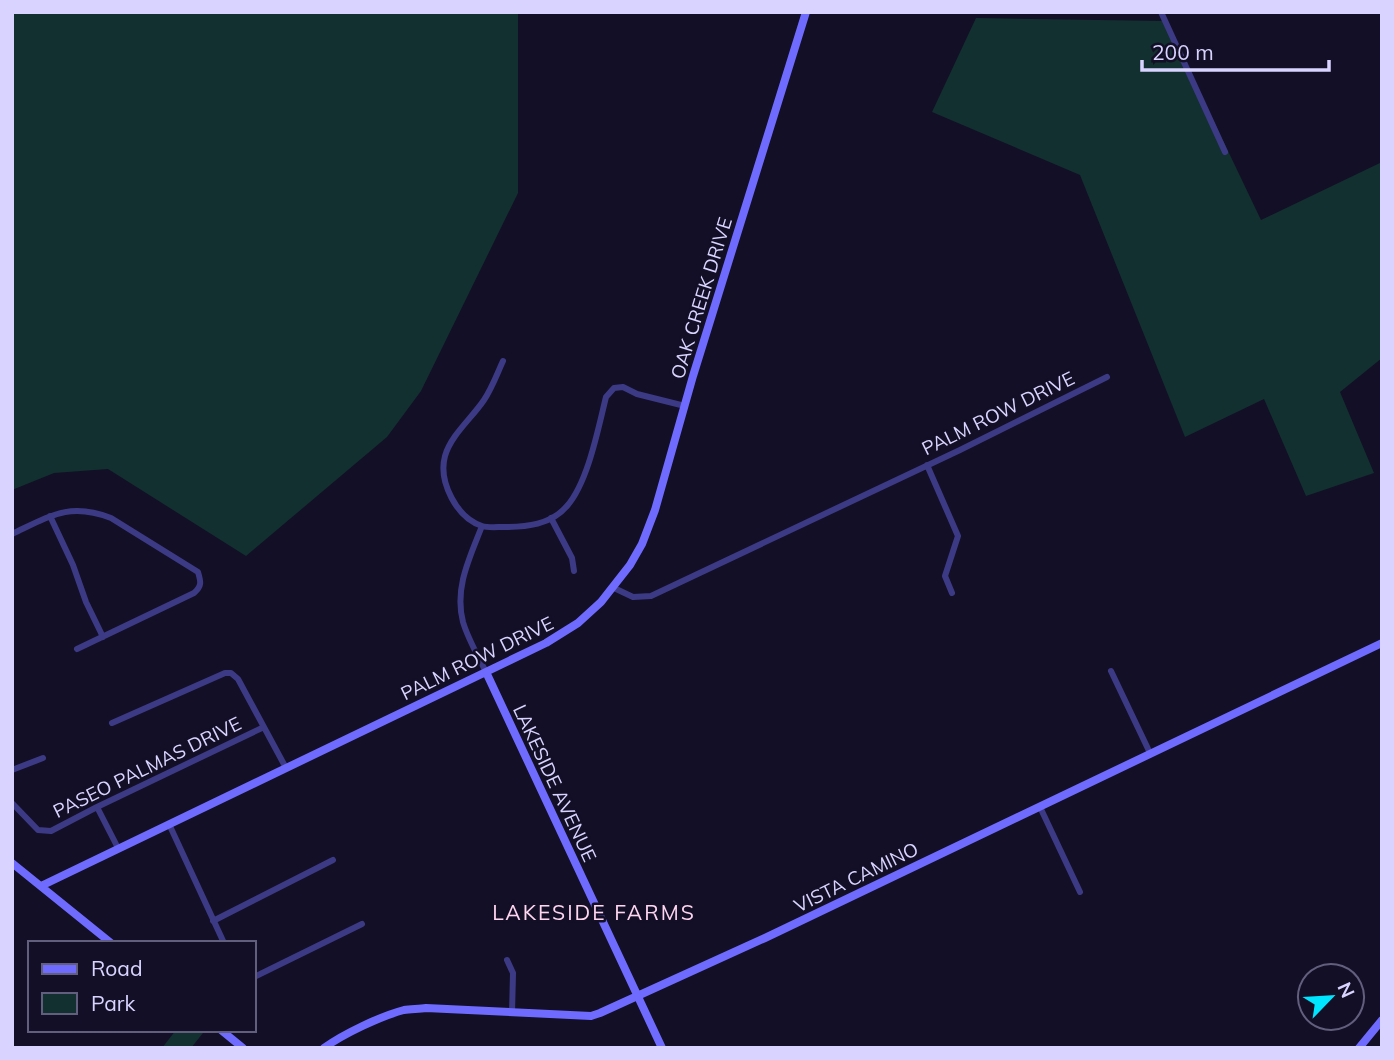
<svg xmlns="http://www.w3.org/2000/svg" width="1394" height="1060" viewBox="0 0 1394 1060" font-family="Mulish,sans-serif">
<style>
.green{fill:#12302f}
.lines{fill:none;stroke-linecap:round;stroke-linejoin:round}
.street{stroke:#3d3a85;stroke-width:6}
.secondary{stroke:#6f6bff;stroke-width:8}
.labels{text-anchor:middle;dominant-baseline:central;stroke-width:5;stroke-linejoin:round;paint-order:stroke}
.street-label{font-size:19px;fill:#d9d4ff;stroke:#130f26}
.neighbourhood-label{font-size:21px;letter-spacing:2px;fill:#ffd6f0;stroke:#130f26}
</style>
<rect width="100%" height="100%" fill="#130f26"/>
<path class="green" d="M12,12H518V193L421,391L387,437L246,556L108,469L54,473L12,490Z
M976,18L1166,21L1261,220L1382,162V358L1340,392L1374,473L1306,496L1264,399L1185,437L1080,175L932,112Z
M176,1030H201L203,1033L191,1048H162Z"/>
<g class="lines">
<path class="street" d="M1161,12L1225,152
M503,361C497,374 492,388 484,400C472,418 451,435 445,456C438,482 457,518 482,526C488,528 497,527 503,527C526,527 551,525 567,506C588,482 598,429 606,397L614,388L623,387L637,394L685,406
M927,465L958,536L945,576L952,593
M50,516L73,565L86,602L103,637
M551,518L572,558L574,571
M482,526C470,557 454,588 463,622C468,639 478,656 486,672
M12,534C50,516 69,502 111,518L198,572C201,582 202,586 194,593L77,649
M614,588L633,597L651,596L960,450L1107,377
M1111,671L1150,753
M112,723L225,673H231L238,679L286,768
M12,770L43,758
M12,803L38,830L51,831L97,807L264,727
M97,807L118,848
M1040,807L1080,892
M169,824L224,943
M213,921L333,860
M507,960L513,973L512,1013
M254,977L362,924"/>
<path class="secondary" d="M486,672L662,1048
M12,863L111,943
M41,886L546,643L578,623L601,602L630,565L642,544L655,510L693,376L806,12
M221,1030L243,1048
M324,1048C343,1034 381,1016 404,1010C411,1009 419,1009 426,1008L591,1016L600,1013L765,938L1382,643
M1359,1048L1382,1020"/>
</g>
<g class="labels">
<g class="street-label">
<text transform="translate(701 298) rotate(-73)">OAK CREEK DRIVE</text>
<text transform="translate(998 413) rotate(-26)">PALM ROW DRIVE</text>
<text transform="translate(477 658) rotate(-26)">PALM ROW DRIVE</text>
<text transform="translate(147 767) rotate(-26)">PASEO PALMAS DRIVE</text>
<text transform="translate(555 783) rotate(65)">LAKESIDE AVENUE</text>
<text transform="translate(856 877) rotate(-26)">VISTA CAMINO</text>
</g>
<g class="neighbourhood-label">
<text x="594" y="912">LAKESIDE FARMS</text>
</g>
</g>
<rect width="1394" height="1060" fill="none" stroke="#d9d4ff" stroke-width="28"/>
<rect x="28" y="941" width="228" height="91" fill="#130f26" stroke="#625e7d" stroke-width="2"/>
<rect x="42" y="964" width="35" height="10" fill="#6f6bff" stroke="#625e7d" stroke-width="2"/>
<text x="91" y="976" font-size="21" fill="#d9d4ff">Road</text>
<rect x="42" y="993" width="35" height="21" fill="#12302f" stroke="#625e7d" stroke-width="2"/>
<text x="91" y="1011" font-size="21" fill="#d9d4ff">Park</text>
<g transform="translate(1331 997) rotate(65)"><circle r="33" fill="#130f26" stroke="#625e7d" stroke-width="2"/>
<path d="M0-5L12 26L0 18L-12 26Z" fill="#00e5ff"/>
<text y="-10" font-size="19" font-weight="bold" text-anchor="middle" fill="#d9d4ff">N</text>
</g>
<path d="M1142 60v10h187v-10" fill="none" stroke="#d9d4ff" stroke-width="3.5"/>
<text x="1152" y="60" font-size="21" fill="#d9d4ff" stroke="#130f26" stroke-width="5" paint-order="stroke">200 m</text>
</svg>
